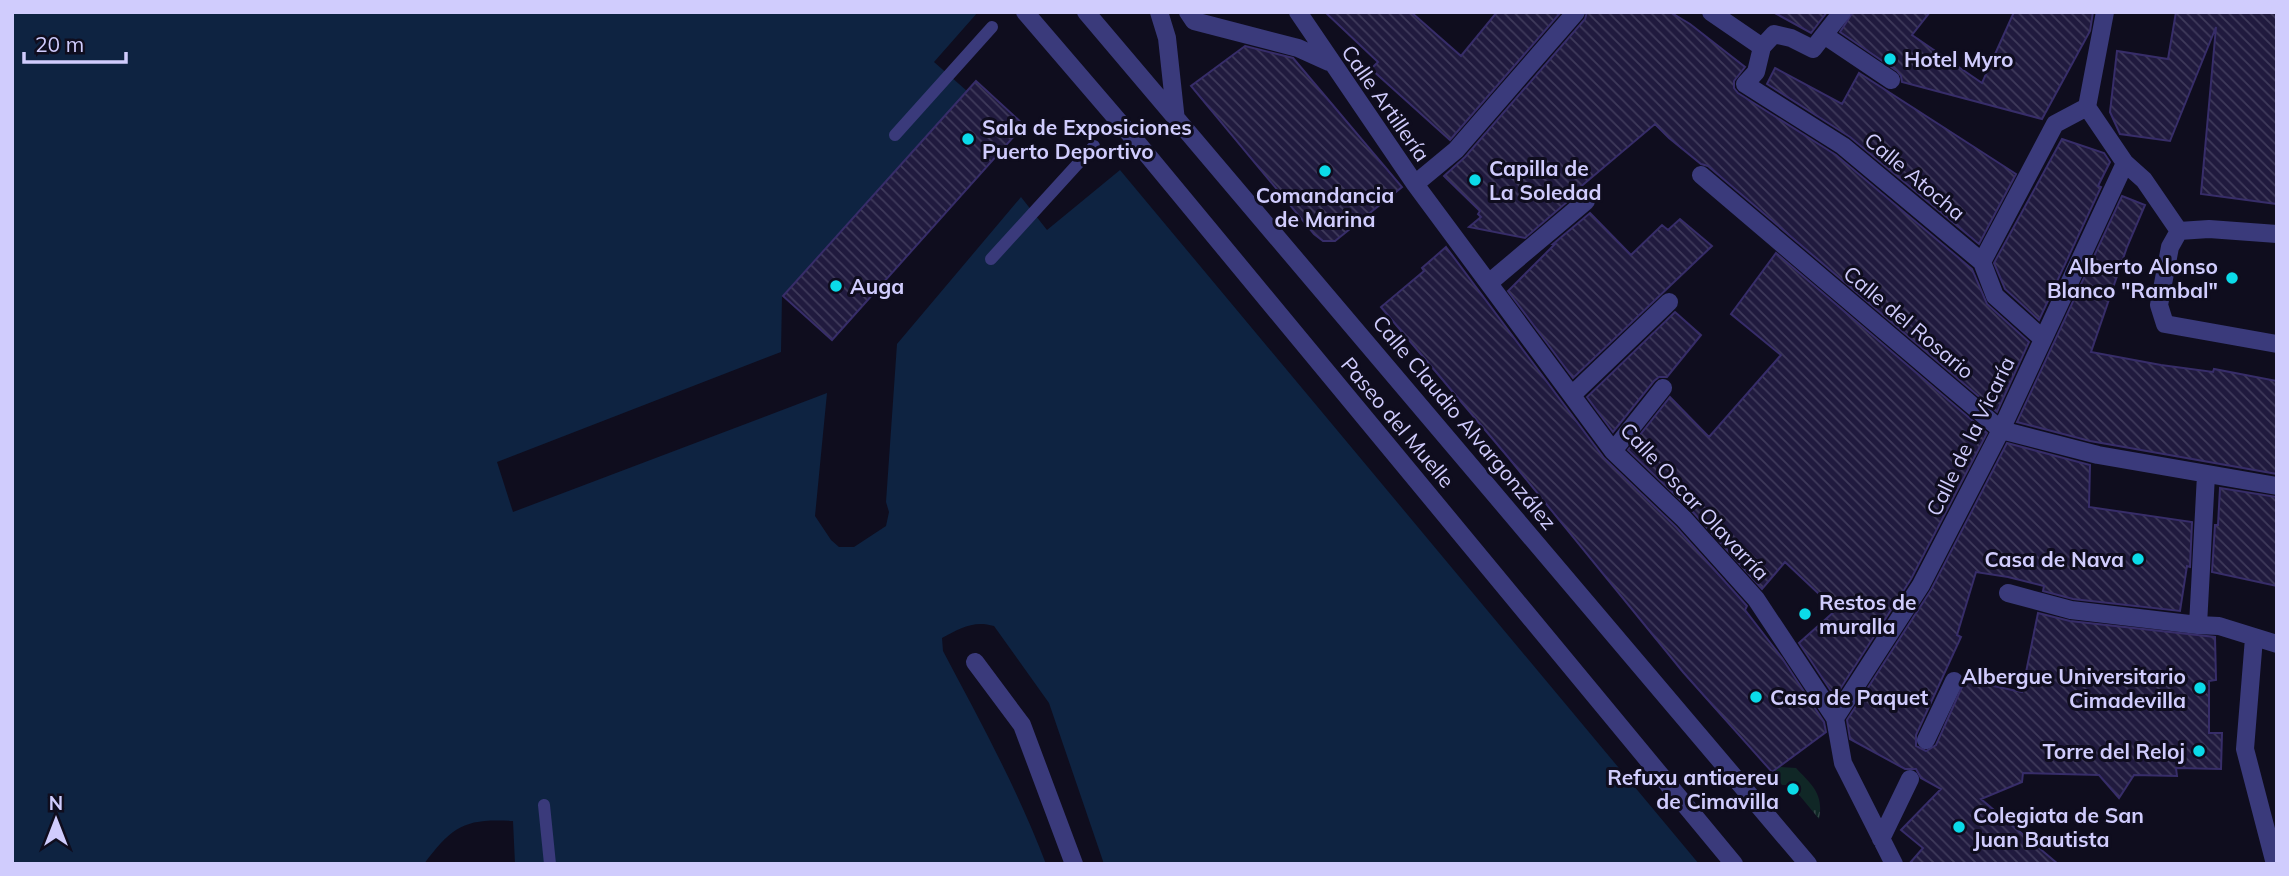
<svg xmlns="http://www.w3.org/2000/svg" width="2289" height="876" viewBox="0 0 2289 876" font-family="Mulish,sans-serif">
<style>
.grass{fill:url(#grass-tufts)}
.water{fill:#0e2341}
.building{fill:url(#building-back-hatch);stroke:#372d69;stroke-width:2}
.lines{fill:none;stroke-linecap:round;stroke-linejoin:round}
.lane{stroke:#3a3a7b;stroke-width:12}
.street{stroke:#3a3a7b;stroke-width:18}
.poi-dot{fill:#0bdbe9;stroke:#0f0d1e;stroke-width:2.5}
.labels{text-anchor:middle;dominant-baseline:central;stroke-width:6;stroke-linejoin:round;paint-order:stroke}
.poi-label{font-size:21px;font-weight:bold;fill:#d0ccfd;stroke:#0f0d1e;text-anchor:start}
.street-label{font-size:21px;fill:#d0ccfd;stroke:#0f0d1e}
</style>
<defs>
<pattern id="grass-tufts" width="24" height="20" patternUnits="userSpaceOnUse" patternTransform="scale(1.75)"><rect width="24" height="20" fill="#102726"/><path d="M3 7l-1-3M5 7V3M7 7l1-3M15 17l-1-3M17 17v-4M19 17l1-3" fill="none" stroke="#324546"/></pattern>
<pattern id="building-back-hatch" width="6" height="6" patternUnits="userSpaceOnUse" patternTransform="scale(1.75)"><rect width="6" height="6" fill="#201a3e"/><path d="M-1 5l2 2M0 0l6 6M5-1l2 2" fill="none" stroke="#3f3a5b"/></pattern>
</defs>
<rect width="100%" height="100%" fill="#0f0d1e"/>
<path class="grass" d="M1780,767L1796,768C1812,785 1824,794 1819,819L1791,785H1782L1772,772Z"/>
<path class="water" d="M12,12H978L934,62L967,91L782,296L781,352L497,462L513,512L827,393L815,516L831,540L839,547H854L886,526L889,512L886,502L897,344L1021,197L1047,230L1120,170L1699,864H1104L1049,703L994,626C974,620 960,628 942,638L943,651C980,721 1018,790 1046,864H515L513,821C465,818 452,826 424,864H12Z"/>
<path class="building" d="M1325,12H1411L1461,56L1497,12H1561L1450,140L1371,69L1378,62Z
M1587,12H1670L1690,24L1745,67L1734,81V88L1738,93L1836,155L1972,269L1987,304L2029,342L1997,412L1708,166L1701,164L1669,138L1655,124L1572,194L1574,196L1525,238L1469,227L1481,217L1478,214L1480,211L1444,176L1465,157L1585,19Z
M1773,12H1827L1811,33Z
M1853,12H1930L1912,35L1982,83L2014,12H2093L2090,31L2042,119L1902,82L1901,76L1897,71L1840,32Z
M2176,12H2277V204L2201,194L2216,27L2170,141L2120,134L2110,112L2117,51L2168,59Z
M1245,46L1293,58L1402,187L1335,241H1323L1314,234L1191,86Z
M1775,68L1842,104L1859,73L2016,174L1979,244L1850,137L1767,84Z
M976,81L1024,125L832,340L783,296Z
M2062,139L2104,153L2110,162L2098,186L2101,187L2039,320L2005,289L1994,263Z
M2122,196L2145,205L2127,247L2091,352L2161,365L2213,372L2214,369L2277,381V474L2090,441L2017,422Z
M1590,213L1631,255L1662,225L1668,230L1680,219L1712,246L1573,378L1508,291L1555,244H1553Z
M1446,247L1604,458L1676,527L1747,606L1745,610L1782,658L1824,722L1826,732L1772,772L1683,672L1508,457L1381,307L1424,271L1422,268Z
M1776,253L1987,433L1911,579L1835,697L1799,643L1836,610L1785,562L1762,589L1692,511L1628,450L1670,397L1709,437L1781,355L1731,314Z
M1675,312L1701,335L1667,377H1659L1654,381L1613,432L1587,397Z
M2007,443L2090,465L2089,507L2192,522L2190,567L2187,566L2180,611L2073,599L2043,591L2044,586L2008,577L1976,572L1957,635L1961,637L1916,735V746L1926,751L1936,745L1965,680L2022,692L2038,613L2070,621L2215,637L2216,680L2209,681V733H2222L2221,769L2176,768L2177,776L2134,775L2119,798L2099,775L2023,773L2022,782L1981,799L2058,864H1909L1923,848L1901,830L1941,789L1921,778L1916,769H1905L1850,739L1847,720L1931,590Z
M2220,488L2277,497V586L2212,572L2215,525H2218Z"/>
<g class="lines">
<path class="lane" d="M895,135L992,27
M991,259L1094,146
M544,805L550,864"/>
<path class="street" d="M1025,12L1140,146L1734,864
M1086,12L1808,864
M1159,12L1167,38L1176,121
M1188,12L1194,21L1298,48L1329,62
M1298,12L1415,184L1613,451L1684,519L1756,599L1835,718L1843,763L1894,864
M1711,12L1762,47L1756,72L1745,84L1843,146L1982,262L1995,296L2043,339
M1824,35L1891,80
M1762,47L1774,34L1791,38L1813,49L1842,12
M2087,107L2125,163L2144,180L2179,231
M2087,107L2105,12
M1701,175L2001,430L2098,455L2277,486
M1415,184L1456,150L1576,12
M2179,231L2170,247L2159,305L2165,324L2277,344
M2179,231L2209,229L2277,234
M1982,262L2055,124L2087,107
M1490,282L1586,201
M1572,395L1669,302
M1613,451L1663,388
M2008,593L2071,610L2198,625L2219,626L2277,644
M2198,625L2206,475
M2254,638L2245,749L2275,864
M975,662L1022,725L1074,864
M1835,718L1921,585L2001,430L2125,163
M1926,740L1954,681
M1881,839L1910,779"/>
</g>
<g class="poi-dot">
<circle cx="1890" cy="59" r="7"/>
<circle cx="968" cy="139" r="7"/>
<circle cx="1325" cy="171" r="7"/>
<circle cx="1475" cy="180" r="7"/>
<circle cx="2232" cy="278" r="7"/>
<circle cx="836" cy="286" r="7"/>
<circle cx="2138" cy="559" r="7"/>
<circle cx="1805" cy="614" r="7"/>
<circle cx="2200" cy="688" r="7"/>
<circle cx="1756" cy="697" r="7"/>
<circle cx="2199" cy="751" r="7"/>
<circle cx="1793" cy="789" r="7"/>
<circle cx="1959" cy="827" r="7"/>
</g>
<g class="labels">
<g class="poi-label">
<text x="1904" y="59">Hotel Myro</text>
<text x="982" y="127">Sala de Exposiciones<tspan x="982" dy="24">Puerto Deportivo</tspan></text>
<text x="1489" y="168">Capilla de<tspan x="1489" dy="24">La Soledad</tspan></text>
<text x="1325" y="195" text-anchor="middle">Comandancia<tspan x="1325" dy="24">de Marina</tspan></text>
<text x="2218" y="266" text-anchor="end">Alberto Alonso<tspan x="2218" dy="24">Blanco "Rambal"</tspan></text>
<text x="850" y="286">Auga</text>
<text x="2124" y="559" text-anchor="end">Casa de Nava</text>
<text x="1819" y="602">Restos de<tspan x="1819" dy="24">muralla</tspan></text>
<text x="2186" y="676" text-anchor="end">Albergue Universitario<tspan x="2186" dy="24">Cimadevilla</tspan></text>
<text x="1770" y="697">Casa de Paquet</text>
<text x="2185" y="751" text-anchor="end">Torre del Reloj</text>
<text x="1779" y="777" text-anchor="end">Refuxu antiaereu<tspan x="1779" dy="24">de Cimavilla</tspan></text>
<text x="1973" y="815">Colegiata de San<tspan x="1973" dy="24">Juan Bautista</tspan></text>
</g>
<g class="street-label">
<text transform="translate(1386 103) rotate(55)">Calle Artillería</text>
<text transform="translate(1915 176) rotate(40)">Calle Atocha</text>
<text transform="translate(1909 322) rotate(40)">Calle del Rosario</text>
<text transform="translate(1398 422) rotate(50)">Paseo del Muelle</text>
<text transform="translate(1465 422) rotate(50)">Calle Claudio Alvargonzález</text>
<text transform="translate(1970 436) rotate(-64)">Calle de la Vicaría</text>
<text transform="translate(1695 501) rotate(47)">Calle Oscar Olavarría</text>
</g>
</g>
<rect width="2289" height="876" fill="none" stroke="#d0ccfd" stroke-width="28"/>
<g transform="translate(56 820)" stroke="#0f0d1e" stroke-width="5" paint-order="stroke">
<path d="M0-5L12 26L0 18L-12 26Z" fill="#d0ccfd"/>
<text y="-10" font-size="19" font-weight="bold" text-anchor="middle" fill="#d0ccfd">N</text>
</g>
<path d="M24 52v10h102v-10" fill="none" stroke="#d0ccfd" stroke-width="3.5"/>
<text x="35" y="52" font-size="21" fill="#d0ccfd" stroke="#0f0d1e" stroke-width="5" paint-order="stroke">20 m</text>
</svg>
